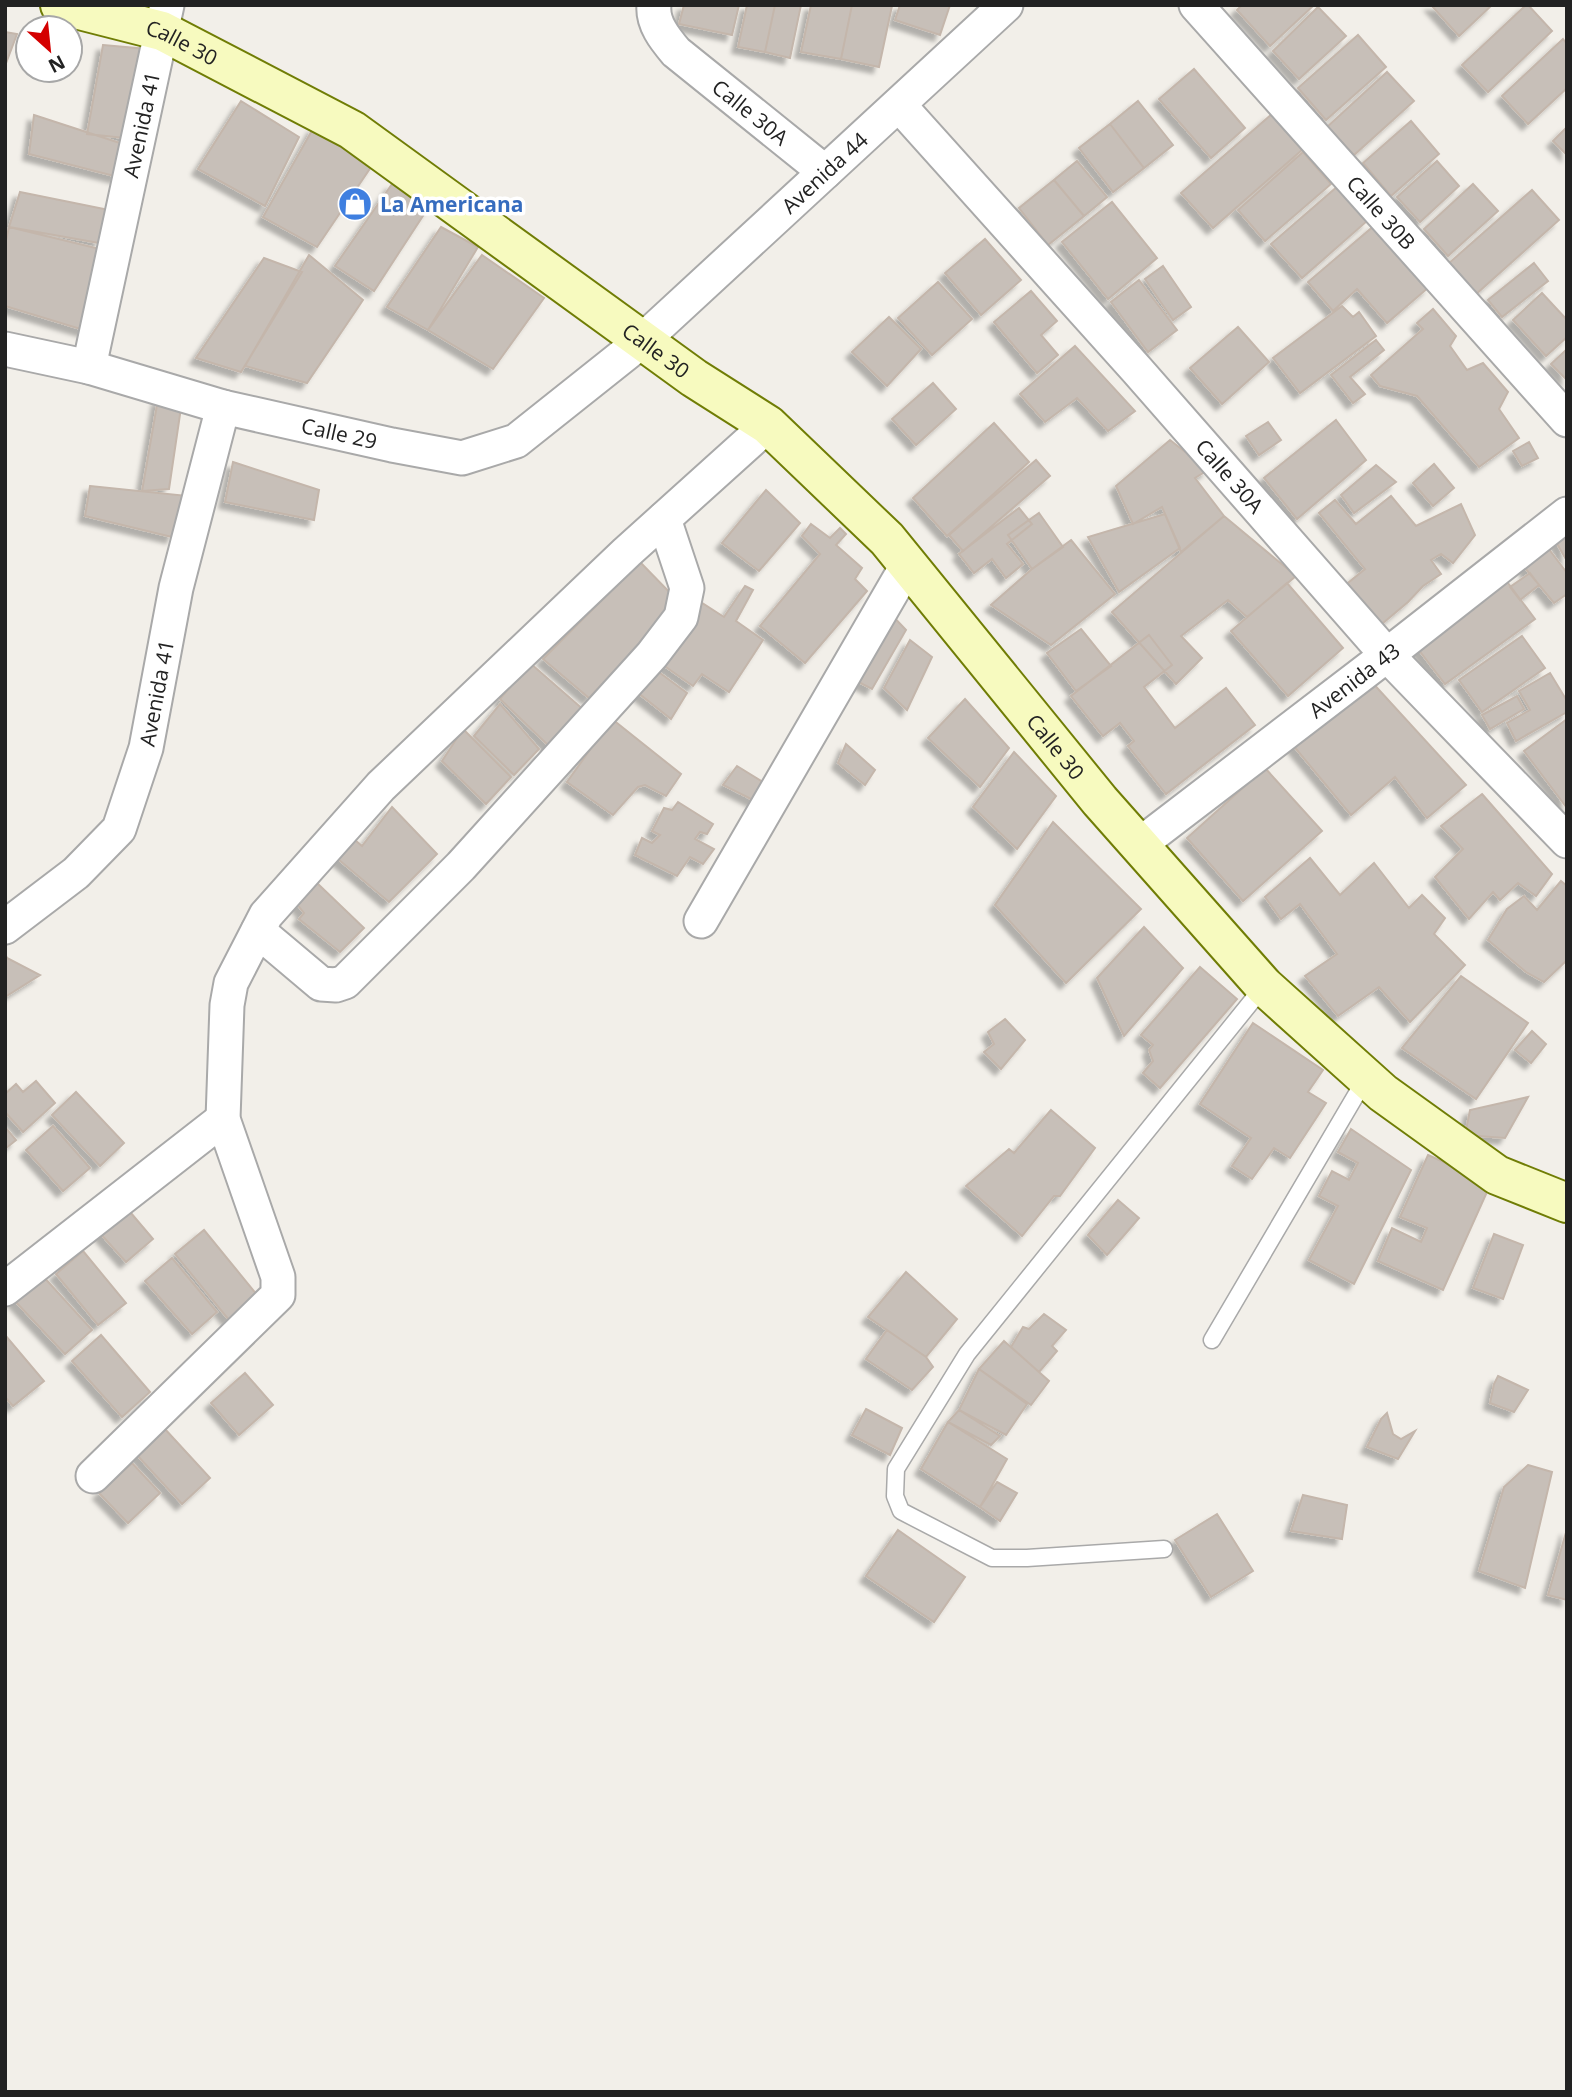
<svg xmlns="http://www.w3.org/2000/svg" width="1572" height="2097" viewBox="0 0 1572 2097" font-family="'Open Sans',sans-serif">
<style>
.building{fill:#c7bfb8;stroke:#c4b6ab;stroke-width:2;filter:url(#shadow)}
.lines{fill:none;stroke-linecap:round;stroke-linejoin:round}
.lane-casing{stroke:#a9a9a9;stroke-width:19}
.street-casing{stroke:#a9a9a9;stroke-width:37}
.secondary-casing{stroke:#707d05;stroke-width:42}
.lane{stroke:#fff;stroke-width:16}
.street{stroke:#fff;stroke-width:33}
.secondary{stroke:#f7fabf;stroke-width:38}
.labels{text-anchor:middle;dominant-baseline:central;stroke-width:7;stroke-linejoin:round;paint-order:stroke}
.street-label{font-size:21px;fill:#222;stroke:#fff}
.shop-label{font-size:21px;font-weight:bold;fill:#366cbe;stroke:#fff;text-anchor:start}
</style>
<defs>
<filter id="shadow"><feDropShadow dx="-6" dy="6" stdDeviation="2" flood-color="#0004"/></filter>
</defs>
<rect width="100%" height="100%" fill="#f2efe9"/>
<path class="building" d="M684,5H739L732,35L679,24Z
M747,5H775L765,52L738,47Z
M775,5H801L790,58L765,52Z
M811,5H852L841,59L801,52Z
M852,5L892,6L879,67L841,59Z
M900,5H950L940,35L895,20Z
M1242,5H1314L1270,46L1237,10Z
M1431,5H1492L1459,36Z
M1526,5H1528L1552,31L1488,92L1462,65Z
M1318,7L1346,36L1299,79L1273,51Z
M5,32L17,34L5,66Z
M1358,35L1386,67L1326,120L1298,88Z
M1563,39L1567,44V88L1528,124L1502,96Z
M103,45L147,49L134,139L87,134Z
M1194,69L1245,128L1211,158L1159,99Z
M1387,72L1414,101L1354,155L1327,127Z
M241,101L299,137L265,206L198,169Z
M1138,101L1173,145L1144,168L1110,124Z
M1272,114L1302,150L1213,228L1181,193Z
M34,115L123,144L118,177L29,154Z
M1411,121L1439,154L1391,196L1363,163Z
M1110,124L1144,168L1113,192L1079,148Z
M314,127L373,164L317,247L263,217Z
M1567,127V155L1553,141Z
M1303,152L1331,184L1265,241L1238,210Z
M1077,161L1107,197L1084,216L1054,180Z
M1437,161L1459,186L1420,222L1397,197Z
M1054,180L1084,216L1048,245L1019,208Z
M392,184L430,205L374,291L335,266Z
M1473,184L1498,211L1448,256L1424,229Z
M1338,186L1367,221L1302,278L1271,244Z
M1532,190L1559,220L1475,295L1448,264Z
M20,192L109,210L99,243L9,227Z
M1112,202L1157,258L1108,299L1062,242Z
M1375,225L1429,287L1387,323L1357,289L1333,311L1308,282Z
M9,227L104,250L87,331L5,306V245Z
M441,227L478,247L428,330L387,307Z
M985,239L1021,280L981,315L945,273Z
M309,255L363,300L307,383L245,366Z
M482,255L544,298L493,369L428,330Z
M264,258L302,272L241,372L196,358Z
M1534,263L1548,281L1502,317L1488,300Z
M1163,266L1191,307L1173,320L1145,279Z
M1139,280L1177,330L1148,352L1111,302Z
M938,282L972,319L932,355L898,318Z
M1031,291L1057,321L1041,335L1058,355L1037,373L994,322Z
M1542,293L1567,320V337L1546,356L1513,320Z
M1342,306L1353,317L1359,312L1376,336L1300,393L1273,358Z
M1433,309L1456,336L1450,346L1467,370L1483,363L1508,392L1499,409L1519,438L1479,467L1417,396L1380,386L1371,375L1423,329L1417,323Z
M889,317L921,349L887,386L852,352Z
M1238,327L1269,362L1222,404L1190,368Z
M1376,340L1384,350L1350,377L1365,394L1353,403L1331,375Z
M1075,346L1135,411L1108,431L1077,398L1045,422L1020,394Z
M1567,349V380L1551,364Z
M933,383L956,409L916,445L892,419Z
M158,399L182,401L169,489L142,491Z
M1336,420L1366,460L1297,519L1264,478Z
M1268,422L1281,440L1259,455L1246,436Z
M994,423L1029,462L947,536L913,498Z
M1170,440L1208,470L1195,478L1224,516L1181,552L1162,507L1133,524L1116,486Z
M1529,442L1538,458L1522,466L1513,451Z
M1036,460L1050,476L963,551L949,535Z
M233,462L319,490L314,520L225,502Z
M1434,464L1454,488L1433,506L1413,483Z
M1376,465L1396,482L1354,513L1341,495Z
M90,486L188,496L172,537L85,516Z
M766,490L800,523L759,571L722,543Z
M1391,496L1416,526L1461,504L1475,535L1453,563L1441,554L1431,560L1441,574L1423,586L1408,602L1377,628L1343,587L1365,569L1319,513L1335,500L1356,524Z
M1019,508L1032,524L1007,544L1023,564L1006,578L992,559L974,573L959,554Z
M1039,513L1063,547L1032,569L1008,535Z
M1165,514L1180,548L1119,592L1088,537Z
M1224,516L1296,576L1247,617L1228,600L1181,636L1202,658L1176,684L1112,612Z
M1567,520V561L1549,530Z
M811,524L830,538L840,528L846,534L836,545L862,568L855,579L867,591L805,663L760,626L820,554L802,536Z
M1071,540L1115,594L1051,645L991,605L1032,569Z
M1545,544L1567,573V594L1554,603L1520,562Z
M640,562L679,602L589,698L543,659Z
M1530,573L1539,585L1520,600L1510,587Z
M1505,579L1535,619L1445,684L1415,645Z
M1287,583L1343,648L1288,696L1231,631Z
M745,586L753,590L736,621L763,640L729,692L702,674L693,686L663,665L702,603L724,617Z
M886,609L906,630L872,689L845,675Z
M1081,629L1111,666L1076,691L1047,653Z
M1149,635L1172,665L1144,687L1175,728L1226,688L1255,725L1166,794L1128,746L1134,741L1120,723L1103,736L1071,696Z
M1522,636L1545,668L1482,712L1459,680Z
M910,640L932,657L907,710L884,688Z
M530,663L585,711L551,748L500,699Z
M656,670L687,693L671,719L637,692Z
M1550,673L1567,701V712L1516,741L1507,723L1530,710L1519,691Z
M1369,679L1466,785L1427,818L1395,777L1351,815L1292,744Z
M1517,696L1524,709L1490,729L1482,715Z
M965,699L1009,748L980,787L928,738Z
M500,704L539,749L514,775L474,736Z
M612,719L681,774L666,796L645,785L638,787L613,815L567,782Z
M1567,719V808L1524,751Z
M463,729L511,777L486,804L442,761Z
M846,744L875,770L865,785L838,763Z
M1014,752L1056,796L1017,849L973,807Z
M737,766L766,784L759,803L723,785Z
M1265,768L1322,831L1243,901L1187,838Z
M1482,794L1552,874L1536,896L1518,883L1500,900L1493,892L1469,919L1435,877L1463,849L1441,826Z
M678,802L713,824L707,834L700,832L695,839L714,849L703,864L690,857L677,876L635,855L642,838L652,843L660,835L652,831L664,808L672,810Z
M392,807L437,854L389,902L332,854L349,835L362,846Z
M1053,822L1141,909L1066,983L995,905Z
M1310,858L1340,895L1374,863L1409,908L1422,895L1445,918L1434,934L1465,965L1410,1022L1379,987L1338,1016L1305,976L1337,954L1300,904L1281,919L1265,897Z
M1561,881L1567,886V960L1544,982L1526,972L1488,940L1507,909L1524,896L1537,910Z
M317,883L364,928L340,952L299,919L304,913L296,903Z
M1144,927L1183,968L1124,1036L1097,978Z
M5,954L7,958L40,975L5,997Z
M1200,967L1237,999L1160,1088L1143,1073L1153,1061L1149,1050L1153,1045L1141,1035Z
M1461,976L1528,1023L1476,1099L1402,1048Z
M1005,1019L1025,1040L1001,1069L984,1052L994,1044L988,1032Z
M1253,1023L1323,1070L1308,1092L1326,1103L1290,1158L1274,1148L1252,1179L1232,1166L1251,1138L1200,1104Z
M1532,1031L1546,1044L1531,1063L1515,1050Z
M36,1081L55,1103L23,1132L5,1112V1094L16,1084L23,1092Z
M76,1092L124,1143L100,1166L52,1115Z
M1528,1097L1505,1138L1465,1135L1470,1110Z
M1051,1110L1095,1148L1060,1196H1054L1022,1236L966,1186L1009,1149L1014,1153Z
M53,1126L90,1168L63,1191L26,1150Z
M5,1127L16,1140L5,1149Z
M1351,1129L1411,1170L1354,1284L1309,1260L1338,1206L1319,1196L1332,1171L1349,1180L1358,1163L1338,1152Z
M1428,1155L1491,1183L1443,1290L1378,1261L1392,1228L1421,1242L1427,1228L1400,1217Z
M1118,1200L1139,1218L1107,1255L1088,1235Z
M125,1206L153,1239L126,1262L98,1231Z
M204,1230L258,1296L229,1320L175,1254Z
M1494,1234L1523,1245L1503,1299L1473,1288Z
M83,1251L126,1303L98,1325L56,1274Z
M172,1258L217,1312L192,1334L145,1281Z
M906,1272L957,1319L926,1357L868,1317Z
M41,1274L92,1330L65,1354L13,1299Z
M1044,1314L1066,1330L1052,1346L1057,1351L1039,1372L1011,1347L1023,1327L1029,1329Z
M887,1330L926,1357L933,1367L912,1390L866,1359Z
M5,1335L44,1381L13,1406L5,1397Z
M101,1335L150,1392L122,1417L72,1361Z
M1004,1341L1049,1381L1031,1405L979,1369Z
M979,1369L1027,1404L1006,1435L959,1410Z
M245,1373L273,1405L239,1435L211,1403Z
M1498,1376L1528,1390L1514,1412L1490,1403L1494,1384Z
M866,1409L902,1428L890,1455L852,1435Z
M959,1410L1000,1436L991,1445L948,1422Z
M1387,1413L1393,1434L1401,1439L1415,1431L1398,1459L1367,1447L1381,1419Z
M948,1422L1007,1459L980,1507L921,1469Z
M164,1428L210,1478L182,1504L136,1454Z
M132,1463L160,1493L128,1523L99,1493Z
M1528,1465L1552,1472L1525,1588L1479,1571L1504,1487Z
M997,1482L1017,1493L1000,1521L980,1507Z
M1303,1495L1347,1505L1342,1539L1291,1531Z
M1217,1514L1253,1571L1211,1597L1175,1540Z
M1567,1529V1600L1548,1595Z
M898,1530L965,1577L934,1622L866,1576Z"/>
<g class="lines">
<g class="lane-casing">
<path id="lane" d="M1212,1340L1366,1078
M1164,1549L1027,1558H992L901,1511L895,1496L896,1469L967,1354L1264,986"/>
</g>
<g class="street-casing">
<g id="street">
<path id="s1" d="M654,5C652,23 665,39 676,52L825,172"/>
<path id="s2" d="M1196,5L1567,420"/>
<path id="s3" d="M899,105L1137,370L1387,655L1567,841"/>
<path id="s4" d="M5,349L89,367L223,407L392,445L462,458L516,441L643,340L1006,5"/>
<path id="s5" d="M89,367L167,5"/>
<path id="s6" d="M1139,845L1387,655L1567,514"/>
<path d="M701,921L908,564"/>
<path id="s7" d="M5,927L76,873L119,829L146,748L176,588L223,407"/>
<path d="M258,931L321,984L336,985L345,982L461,866L652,655L681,617L687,588L664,519"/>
<path d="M5,1289L223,1119"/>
<path d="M93,1476L278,1295V1277L223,1119L227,1005L231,983L266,915L381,786L627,552L768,425"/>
</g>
</g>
<g class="secondary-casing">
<g id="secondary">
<path id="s8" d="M60,5L162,31L352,130L694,378L768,425L887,539L1100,801L1264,986L1383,1093L1497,1175L1567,1203"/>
</g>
</g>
<use href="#lane" class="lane"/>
<use href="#street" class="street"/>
<use href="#secondary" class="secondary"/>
</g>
<defs>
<g id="shop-disc" transform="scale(1.75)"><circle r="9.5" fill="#3f7fe0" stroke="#fff"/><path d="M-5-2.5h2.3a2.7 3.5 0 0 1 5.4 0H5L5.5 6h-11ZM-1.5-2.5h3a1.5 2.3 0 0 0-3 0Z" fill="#fff"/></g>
</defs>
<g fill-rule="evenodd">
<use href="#shop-disc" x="355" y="204"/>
</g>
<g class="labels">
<g class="street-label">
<text stroke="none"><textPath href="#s8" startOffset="128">Calle 30</textPath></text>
<text stroke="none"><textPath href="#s1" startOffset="149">Calle 30A</textPath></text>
<text stroke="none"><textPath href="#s5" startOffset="248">Avenida 41</textPath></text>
<text stroke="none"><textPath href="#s4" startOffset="936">Avenida 44</textPath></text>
<text stroke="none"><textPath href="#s2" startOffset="278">Calle 30B</textPath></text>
<text stroke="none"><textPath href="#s8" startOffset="695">Calle 30</textPath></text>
<text stroke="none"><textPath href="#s4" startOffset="345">Calle 29</textPath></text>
<text stroke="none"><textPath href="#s3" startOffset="497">Calle 30A</textPath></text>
<text stroke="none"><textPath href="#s6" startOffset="271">Avenida 43</textPath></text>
<text stroke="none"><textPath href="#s7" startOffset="292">Avenida 41</textPath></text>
<text stroke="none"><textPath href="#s8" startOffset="1262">Calle 30</textPath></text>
</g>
<g class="shop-label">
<text x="380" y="204">La Americana</text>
</g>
</g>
<rect width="1572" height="2097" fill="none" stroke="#222222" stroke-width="14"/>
<g transform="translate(49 49) rotate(153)"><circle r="33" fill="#ffffff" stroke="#a7a7a7" stroke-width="2"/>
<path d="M0-5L12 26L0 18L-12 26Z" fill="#d40000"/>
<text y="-10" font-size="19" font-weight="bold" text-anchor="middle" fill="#222222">N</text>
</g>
</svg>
